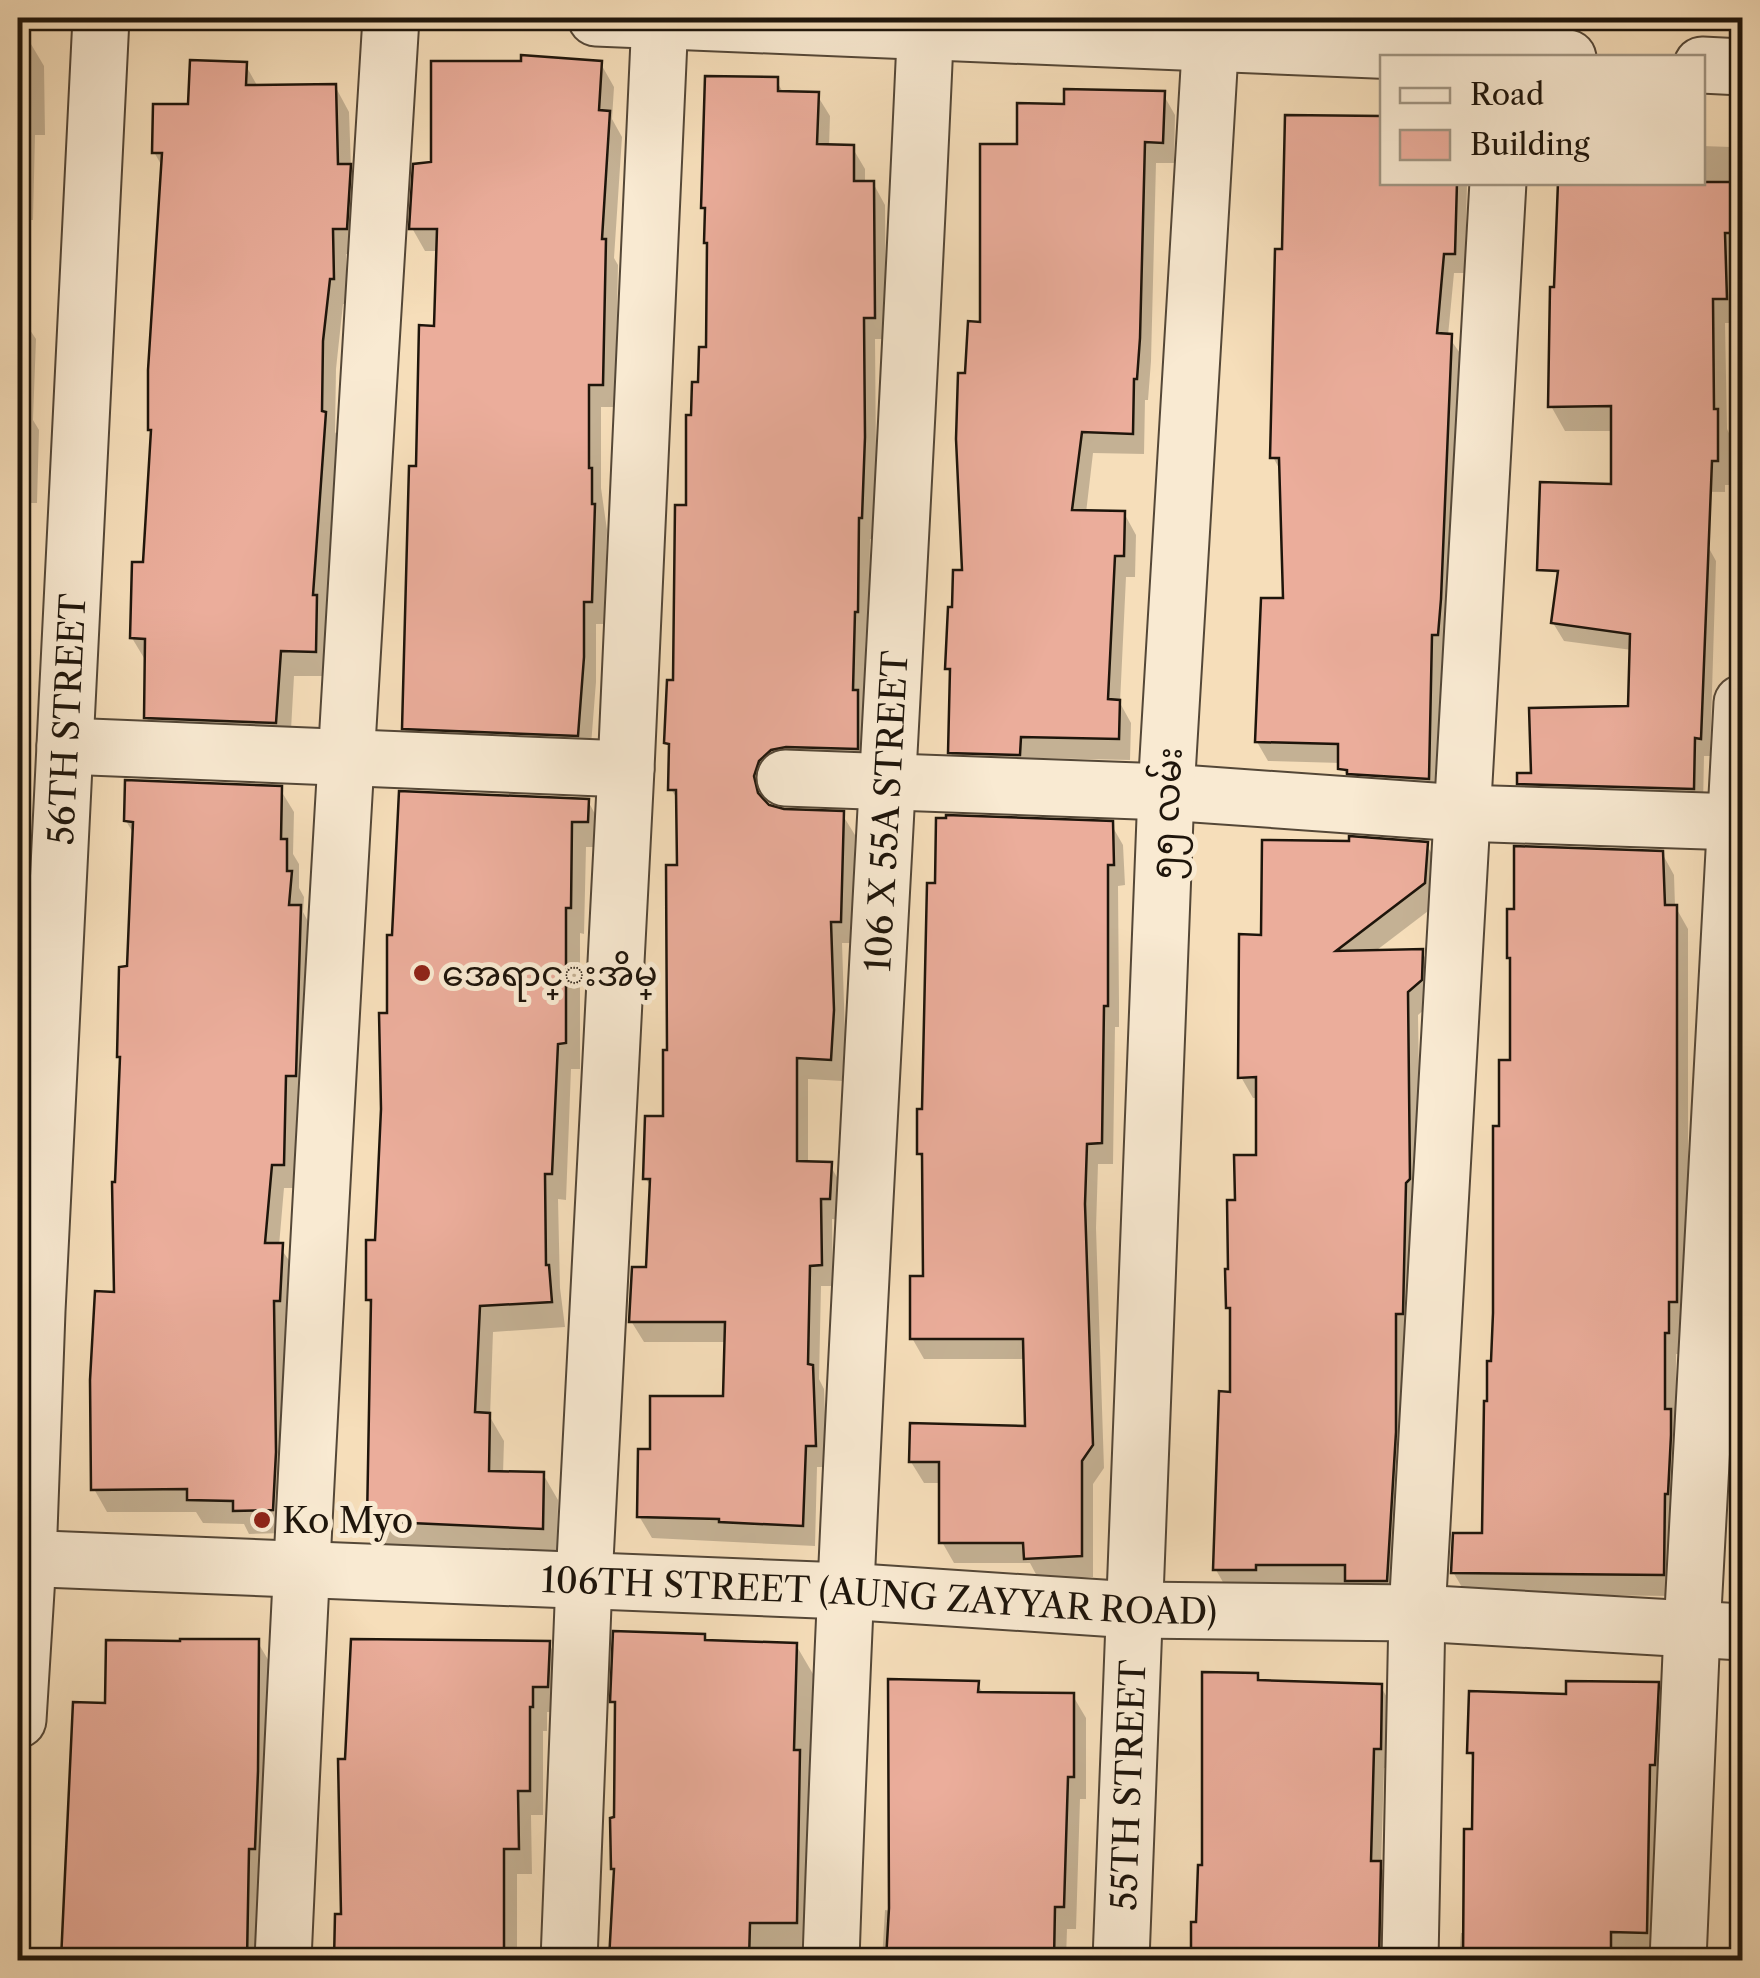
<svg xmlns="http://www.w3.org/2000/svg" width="1760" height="1978" viewBox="0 0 1760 1978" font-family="'Libre Caslon Text','Noto Sans Myanmar',serif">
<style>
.shadow{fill:#0003}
.building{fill:#ebad9b;stroke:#1e150b;stroke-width:2.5}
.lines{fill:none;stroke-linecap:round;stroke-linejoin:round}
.minor-casing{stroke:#544737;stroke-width:59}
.minor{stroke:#f9ead2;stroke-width:55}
.poi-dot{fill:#8f2418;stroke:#f9ead2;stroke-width:4}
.labels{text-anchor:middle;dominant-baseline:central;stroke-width:10;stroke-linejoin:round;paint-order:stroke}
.street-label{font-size:35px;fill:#1e150b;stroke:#f9ead2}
.poi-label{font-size:35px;fill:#1e150b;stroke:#f9ead2;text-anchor:start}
</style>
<rect width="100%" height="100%" fill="#f6deba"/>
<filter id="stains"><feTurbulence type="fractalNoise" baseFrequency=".002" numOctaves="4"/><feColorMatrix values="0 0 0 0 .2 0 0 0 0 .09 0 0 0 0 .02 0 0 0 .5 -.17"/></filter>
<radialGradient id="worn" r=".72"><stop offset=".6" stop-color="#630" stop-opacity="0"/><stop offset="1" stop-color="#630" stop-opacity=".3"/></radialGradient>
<path class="shadow" d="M1346,18H1491V24Z
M28,39L44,66L45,135H35L33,220H22L18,312L36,339L33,420L39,430L37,503H26L24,589H18V40Z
M245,64L258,87L335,86L349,112L351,168L364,192L360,254H346L347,304H343L336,369L335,432L340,440L327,616L331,623L330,676H294L290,748L161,743L146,717L147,663L132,638L145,565L153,434L151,430L163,168L154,152L190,107Z
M601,64L614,87L612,119L622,137L614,258L618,265L615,407H601V488L607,530L604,624H596V682L590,758L417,751L404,728L418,469L436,329L438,251H425L412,228L434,164Z
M776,80L784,94L817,95L830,116L829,147H852L865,169V183H873L885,205L886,339H875L876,460L873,539H870L869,632H866L864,705L869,770L770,783L765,799L766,805L783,812L842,814L855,835L852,943H842L845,1034L842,1081L808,1079V1164L830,1165L842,1186L841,1220L832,1219L833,1286H821L819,1379L824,1389L827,1467H817L815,1546L652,1538L639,1516L652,1452L725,1399L727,1342H644L631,1321L648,1270L652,1189L646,1179L666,1119L679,867V802L671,789L672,752L666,743L676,683L694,417L708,349L710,248L707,243V214L704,207Z
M1163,94L1175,115L1174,163H1156L1151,361L1148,400H1145L1144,454L1093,453L1086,513H1124L1136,535L1135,577H1126L1120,703L1131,723L1130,760L1032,758L1031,776L963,773L950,752L952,677L947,668L954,610L964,573L967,375L983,325L1019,146L1066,106Z
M1288,117L1382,118V182H1467L1465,273H1454L1448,336L1462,356L1448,654H1442L1439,798L1352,788L1341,763L1268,761L1257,742L1286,601L1282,474L1273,457L1285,251Z
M1702,146L1731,147L1742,166V257H1738L1740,323H1725L1727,429L1731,437V485H1725V492L1628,491L1613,431H1565L1551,406L1702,182Z
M1706,543L1716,561L1710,756H1704L1703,807L1530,801L1520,783L1631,708L1632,650L1564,641L1553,623Z
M280,789L294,812L293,854L299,864V888L304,897L303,912L313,931L309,1098H298L296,1188H284L279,1246L295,1269L292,1324L286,1323L288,1478L286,1533L249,1534L244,1524L203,1523L196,1512H107L94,1489L116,1294L123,1062L120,1057L130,969L135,836L126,821Z
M588,801L602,827V847H586L584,934L580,933V1069H571L566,1200L558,1199L560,1288L565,1327L493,1332L490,1417L504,1441L503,1474H543L558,1500L557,1554L385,1546L370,1520L374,1309L368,1300L377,1243L390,1016Z
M1111,824L1123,845L1125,885L1118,886L1119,1002V1027H1115L1113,1164H1098L1096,1228L1104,1468L1093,1484V1577L1039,1580L1030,1563H954L942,1542V1483H924L911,1462L1028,1429L1026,1359H924L912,1338L925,1278L924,1163L919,1153L924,1112Z
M1426,844L1439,866L1436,905L1373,953L1422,952L1434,973L1433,1002L1418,1015L1421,1201L1399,1602L1228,1591L1216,1570L1232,1394V1314L1228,1308L1237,1203L1258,1157V1098H1253L1241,1077L1263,937Z
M1662,853L1674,875L1675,906L1688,929V1323H1680V1354H1676L1675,1596L1466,1594L1453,1572L1484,1535L1502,1128L1513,1062V964L1509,957Z
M703,1636L707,1642L796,1645L813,1674L810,1772L816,1782L813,1952L765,1951V1960H612L618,1710L613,1701Z
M257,1641L273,1668L261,1960H63L65,1883L108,1705Z
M549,1644L563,1669L562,1712H547V1731H543V1815H531L532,1874H517V1955H522L525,1960H337L338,1917H344Z
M1256,1675L1261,1683L1381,1687L1392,1706L1391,1768H1384L1381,1867L1391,1883L1389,1960H1193L1194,1924H1199L1205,1867Z
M977,1683L984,1695L1073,1696L1086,1718V1799H1080L1076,1929H1067L1066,1960H882L885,1910L892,1911Z
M1657,1684L1670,1706L1657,1960H1459L1461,1933H1465L1474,1832L1476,1763L1470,1753L1568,1697Z
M1738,1890H1742V1960H1733L1734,1943H1738Z"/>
<path class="building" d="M521,55L602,61L599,110L610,111L602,239H606L603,385H589V468H592V504H595L592,602H584V657L578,736L402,729L409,466H416L419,325L434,326L437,229H409L413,164L431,162V61H521Z
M190,60L247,62L246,85L336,84L338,164H351L347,229H333L334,279H330L323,341L322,411L326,412L313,595H317L316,652L281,651L276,723L144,718L145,639L130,638L132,562H143L151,430H148V370L162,153H152L153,104H188Z
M705,76L778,77V91L819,92L817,144L854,145V181H874L875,318H864L865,437L862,518H859L858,612H855L853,690H858V749L786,747L771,750L759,761L754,776L758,793L769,805L784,809L844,811L841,922H831L834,1010L831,1060L797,1058V1161L832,1162L830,1199H821L822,1265L810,1266L808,1364L813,1365L816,1446H806L803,1526L719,1522V1519L637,1517L638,1449H650V1396H723L725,1322H629L632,1267H646L650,1179H643L645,1116H663V1050H667L666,865H677L676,790H668L669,744L664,743L667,680H673L675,505H686V415H691L692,382H698L699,347H706L707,243H704L705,208H701Z
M1064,89L1165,91L1163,143L1145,142L1140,338L1137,379H1134L1133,434L1082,432L1072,510L1125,511L1124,556H1115L1108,699L1120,700L1119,739L1021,737L1020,755L948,753L950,669H945L948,607H952L953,570H962L956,439L958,373H965L968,321L980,322V144H1017V103L1064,104Z
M1285,115L1382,116V182H1457L1455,254H1444L1437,333L1452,334L1441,599L1438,635H1432L1429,779L1347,774V770L1338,769V744L1255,742L1261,598H1283L1279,458H1270L1275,249H1282Z
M1558,182H1732V233H1725L1727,299H1713L1714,409H1718V461H1712L1701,739L1695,738L1694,789L1517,784V773H1531L1529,708L1628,706L1630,634L1551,623L1558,571L1537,570L1540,482L1611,484V406L1548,407L1550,287H1554Z
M125,780L282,786L281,839H287V871H292L289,905H301L296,1076H286L284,1165H272L265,1243H283L280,1301H274L276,1452L273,1510L233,1511V1501L187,1500V1489L91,1490L90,1380L95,1291L114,1292L112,1182H115L120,1057H117L119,967L127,966L133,822L124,821Z
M399,791L589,799L588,822H572L571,908H566V1043L558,1044L552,1174H545L546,1265H549L552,1302L480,1306L475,1412L490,1413L489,1471L544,1472L543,1529L367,1521L371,1300H366V1240H375L381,1109L379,1013H387V935H392Z
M946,815L1113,821L1114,865H1108V1006H1104L1102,1143L1087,1144L1085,1204L1093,1445L1082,1461V1556L1024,1559L1023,1543H939V1462H909L910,1423L1025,1426L1023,1339H910V1276H923L922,1154H917V1109H922L927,883H935L936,818H946Z
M1349,836L1428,842L1425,883L1336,951L1423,949L1422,980L1408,992L1410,1179L1406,1183L1403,1314H1396V1432L1387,1581H1345V1565H1256V1570H1213L1219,1391L1230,1392V1308H1226L1225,1269H1228L1227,1200H1235L1234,1155H1256V1077L1238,1078L1239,934L1261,935L1262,840L1349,841Z
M1514,846L1663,851L1665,905H1677V1302H1669V1333H1665V1409H1671V1435L1668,1494H1665L1664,1575L1451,1573L1453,1533H1482L1484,1401H1487V1361H1491L1493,1313V1126H1499V1060H1510V958H1507V909H1514Z
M613,1631L705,1634V1640L797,1643L794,1750H800L797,1923H750L749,1960H609L614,1869H611L610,1818L614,1817L615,1702H610Z
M180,1639H259L258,1771L255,1849H249L247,1960H61L73,1702L105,1703L106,1640L180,1641Z
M351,1639L550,1641L548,1687H533V1707H530V1791H518L519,1849H504V1960H334L335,1914H341L338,1759H345Z
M1202,1672L1258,1673V1680L1382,1684L1381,1749H1374L1371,1861H1381L1379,1960H1191V1922H1196L1198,1865H1202Z
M888,1679L979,1681L978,1692L1074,1693V1777H1068L1064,1907H1055L1054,1960H886L889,1908Z
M1566,1681L1659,1682L1655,1765H1650L1647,1933L1611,1932V1960H1463L1464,1829H1472L1473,1753H1467L1469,1691L1566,1694Z"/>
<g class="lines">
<g class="minor-casing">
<g id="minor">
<path d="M596,18L1568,58"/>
<path d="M1702,65L1742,67"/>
<path d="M65,746L626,769"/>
<path d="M785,778L1166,792L1461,813L1737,822"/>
<path id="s1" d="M18,1558L844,1591L1133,1610L1417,1613L1742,1632"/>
<path id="s2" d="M18,1720L28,1559L37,1311L101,18"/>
<path d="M283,1960C312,1312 351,665 391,18"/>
<path d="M569,1960L584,1580L626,769L660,18"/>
<path id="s3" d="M831,1960C853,1312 898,665 926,18"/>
<path id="s4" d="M1121,1960L1166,792L1212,18"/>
<path d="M1410,1960L1417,1613L1498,182"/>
<path d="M1678,1960L1692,1630L1742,703"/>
</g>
</g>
<use href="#minor" class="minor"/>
</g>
<g class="poi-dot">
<circle cx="422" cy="973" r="10"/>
<circle cx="262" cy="1520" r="10"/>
</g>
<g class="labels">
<g class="street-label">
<text stroke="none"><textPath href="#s2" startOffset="1002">56TH STREET</textPath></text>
<text stroke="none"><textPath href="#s3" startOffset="1150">106 X 55A STREET</textPath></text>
<text transform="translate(1166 813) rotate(-87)">၅၅ လမ်း</text>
<text stroke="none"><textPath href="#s1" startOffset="862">106TH STREET (AUNG ZAYYAR ROAD)</textPath></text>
<text stroke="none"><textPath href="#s4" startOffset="175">55TH STREET</textPath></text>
</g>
<g class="poi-label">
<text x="442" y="973">အေရာင္းအိမ္</text>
<text x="282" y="1520">Ko Myo</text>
</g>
</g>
<rect width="1760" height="1978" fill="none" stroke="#f6deba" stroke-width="60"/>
<rect x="20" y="20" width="1720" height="1938" fill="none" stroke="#1e150b" stroke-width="5"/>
<rect x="30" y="30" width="1700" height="1918" fill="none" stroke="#1e150b" stroke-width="2.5"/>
<rect x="1380" y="55" width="325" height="130" fill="#f9ead2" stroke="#a19582" stroke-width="2.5"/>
<rect x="1400" y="88" width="50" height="15" fill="#f9ead2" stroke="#a19582" stroke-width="2.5"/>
<text x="1470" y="105" font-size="30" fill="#1e150b">Road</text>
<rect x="1400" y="130" width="50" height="30" fill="#ebad9b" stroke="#a19582" stroke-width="2.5"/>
<text x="1470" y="155" font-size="30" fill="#1e150b">Building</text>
<rect width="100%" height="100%" filter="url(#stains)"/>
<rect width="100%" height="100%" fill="url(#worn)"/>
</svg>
